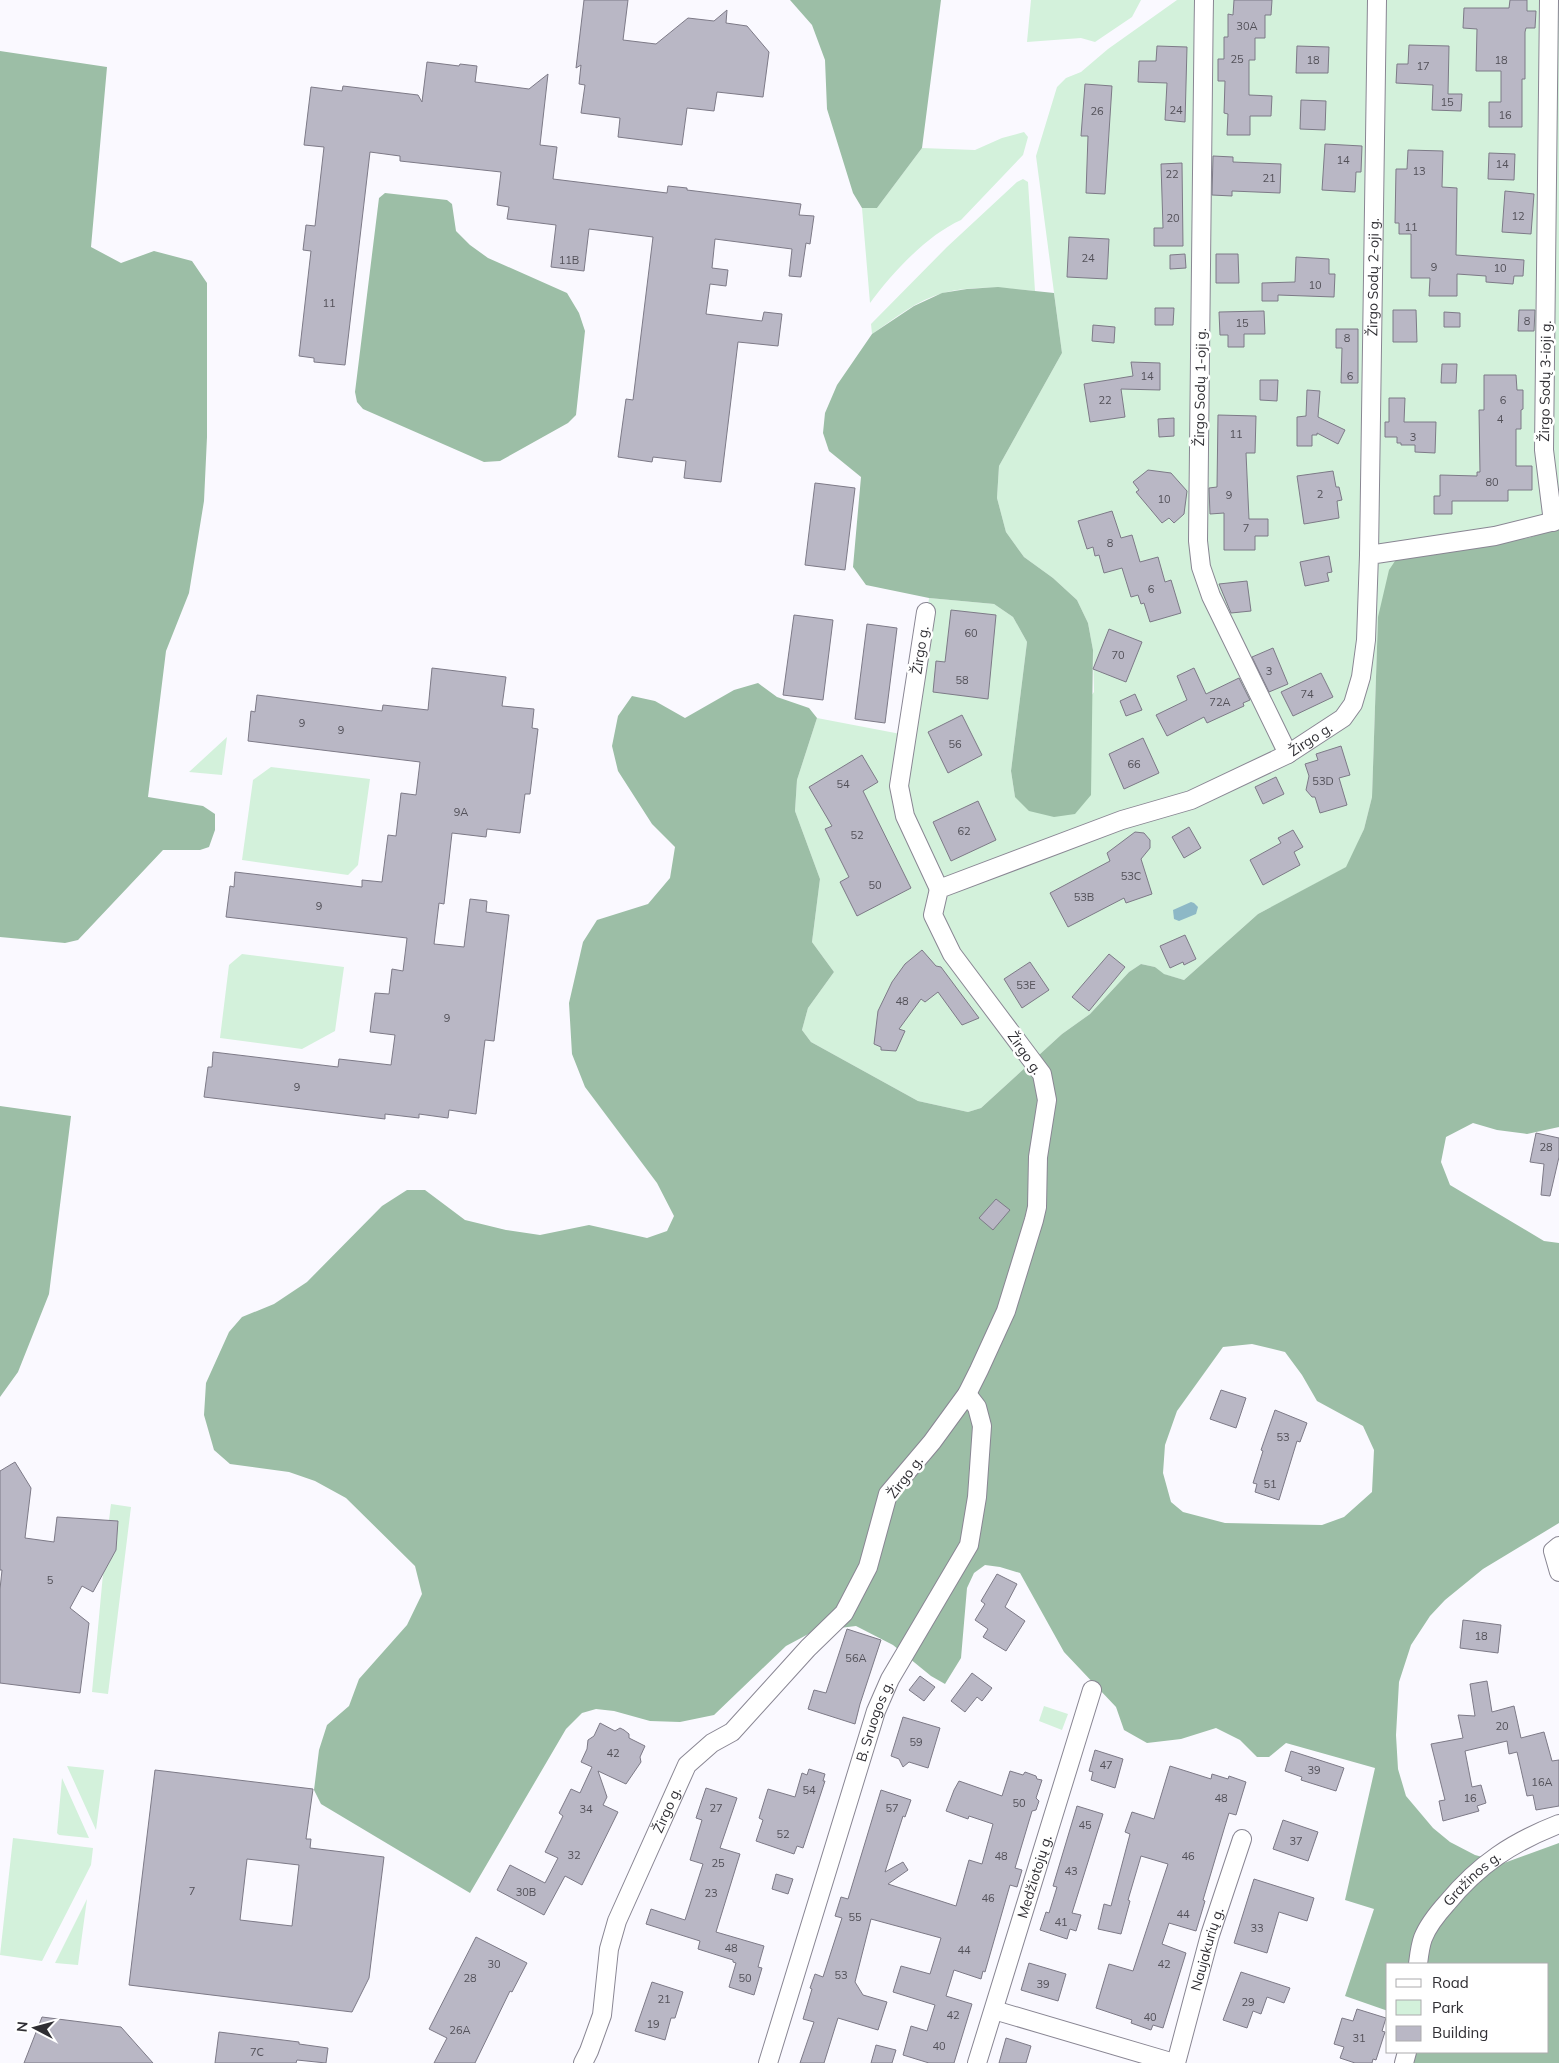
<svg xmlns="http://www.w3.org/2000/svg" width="1559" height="2063" viewBox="0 0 1559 2063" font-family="Mulish,sans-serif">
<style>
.green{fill:#d3f1db}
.forest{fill:#9cbea6;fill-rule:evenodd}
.water{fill:#8db8c6}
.building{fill:#b9b7c5;stroke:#7d7a87;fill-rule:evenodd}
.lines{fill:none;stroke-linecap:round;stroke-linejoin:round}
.minor-casing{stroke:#898693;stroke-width:20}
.minor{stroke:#fff;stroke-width:18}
.labels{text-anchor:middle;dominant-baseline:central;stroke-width:5;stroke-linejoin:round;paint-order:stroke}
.number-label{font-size:11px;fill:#525058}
.street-label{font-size:14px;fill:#2f2e33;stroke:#fff}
</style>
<rect width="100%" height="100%" fill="#faf9ff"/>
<path class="green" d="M1031,0H1141L1132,17L1095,42L1081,38L1027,42Z
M1177,0H1559V528L1528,538L1378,617L1372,797L1364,829L1347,867L1258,914L1184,980L1163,974L1155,967L1141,964L1129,972L1090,1014L1062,1034L981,1108L968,1112L918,1101L811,1042L802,1030L808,1008L834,972L812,942L820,879L795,811L797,780L817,718L911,736L929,598L994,604L1013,617L1027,642L1011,771L1015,797L1094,692L1093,650L1088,623L1077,600L1053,578L1024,557L1006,532L997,498L999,466L1062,353L1036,156L1057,87L1066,78L1081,72L1108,49Z
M1024,132L1028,137L1023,155L961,220C927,235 891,274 870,303L862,208H877L922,148L975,150L1002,138Z
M1023,179L1028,182L1035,291C1005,288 973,285 943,293C917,300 894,319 872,334L871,324L947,247L1017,182Z
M227,737L222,775L189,772Z
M271,767L370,779L358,865L348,875L242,860L253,780Z
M242,954L344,967L335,1031L302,1049L220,1038L229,965Z
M111,1504L131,1507L108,1694L92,1692L103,1574L116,1550L118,1521L109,1520Z
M1044,1706L1068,1714L1062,1730L1039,1721Z
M67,1766L104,1770L96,1830Z
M62,1778L89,1838L59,1835L57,1833Z
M13,1838L93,1848L91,1865L42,1961L0,1955Z
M87,1899L78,1965L55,1963Z"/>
<path class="forest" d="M790,0H941L922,148L877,208H862L853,193L827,109L825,60L812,25Z
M0,51L107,67L91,247L121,263L154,251L192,261L207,283V437L204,501L189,593L166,651L148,797L203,806L215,814V830L209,847L200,850H163L78,940L65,943L0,937Z
M385,193L447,200L452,204L456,231L470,245L488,258L567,293L579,313L585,331L576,415L568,423L500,461L484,462L363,409L357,402L355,392L379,198Z
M998,287L1054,293L1062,353L999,466L997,498L1006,532L1024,557L1053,578L1077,600L1088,623L1093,650L1091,795L1075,814L1054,817L1029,811L1015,797L1011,771L1027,642L1013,617L994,604L929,598L866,585L853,567L861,477L829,451L823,433L825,413L837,385L872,334L914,306L942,293L967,289Z
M1559,528V1127L1527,1134L1497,1130L1473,1123L1446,1137L1441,1162L1450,1185L1544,1241L1559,1243V1523L1483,1569L1445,1600L1430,1616L1411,1645L1399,1682L1396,1735L1398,1769L1406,1796L1433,1828L1450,1842L1475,1855L1504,1863L1559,1843V2063H1404L1396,2058L1397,2052H1548V1964H1388V2011L1345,1996L1374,1909L1345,1900L1375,1768L1286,1743L1269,1757H1257L1240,1740L1216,1728L1181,1739L1147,1743L1124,1730L1116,1707L1064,1652L1020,1573L1000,1567L985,1565L974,1573L967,1588L961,1658L945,1684L931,1676L893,1645L856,1626L814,1631L786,1646L714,1715L680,1722L650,1721L614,1711L596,1709L582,1713L566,1729L470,1893L321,1804L314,1790L319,1750L327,1725L349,1706L359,1679L407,1625L422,1594L415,1566L346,1498L315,1481L289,1472L230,1464L214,1450L204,1415L206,1383L229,1332L242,1317L274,1304L307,1282L382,1206L407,1190H425L465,1220L506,1230L540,1235L589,1225L647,1238L667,1231L674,1216L657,1183L585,1087L572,1054L569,1003L583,942L597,920L648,904L670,878L675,847L652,824L618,771L612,746L618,716L632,696L655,701L685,718L734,690L758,683L777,697L809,708L817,718L797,780L795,811L820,879L812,942L834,972L808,1008L802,1030L811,1042L918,1101L968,1112L981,1108L1062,1034L1090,1014L1129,972L1141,964L1155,967L1164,974L1184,980L1258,914L1346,867L1364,829L1372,797L1378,617L1389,570L1395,561L1403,555L1528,538ZM1252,1344L1285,1352L1302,1375L1317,1401L1363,1426L1374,1450L1372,1492L1344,1517L1322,1525L1225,1523L1183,1512L1171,1502L1163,1473L1165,1445L1177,1411L1223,1347Z
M0,1106L71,1116L49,1294L18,1372L0,1397Z"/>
<path class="water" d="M1191,902L1194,903L1198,907L1196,914L1179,921L1174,919L1173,910Z"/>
<path class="building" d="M584,0H628L623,40L656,44L688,18L714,21L727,10L726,23L747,26L769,52L763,97L717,92L714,111L687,108L682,145L618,137L620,118L581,113L585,85L579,84L581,65L576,68Z
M1234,0H1272L1271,15H1265V38H1255V60H1249V95L1272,96L1271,116H1250V135H1227L1228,114L1224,113L1225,81H1218V59H1224V37H1228V14L1233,15Z
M1510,0H1527V11H1536L1535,28H1526L1525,32V79H1522V127H1489V102H1501V71H1476L1477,29L1463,28L1464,8H1509Z
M1409,45L1449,46L1448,94H1462L1461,111L1432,110L1433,85L1396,83L1397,64H1408Z
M1157,46L1187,47L1185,122L1165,120L1167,83L1138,82L1139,61H1156Z
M1297,46L1329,47L1328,73H1296Z
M427,62L459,66L460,64L477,66L475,82L529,89L548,74L540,145L557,147L553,179L667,193L668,186L687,188V190L801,204L799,215L814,216L810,244L806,243L801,277L789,276L792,249L715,239L712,268L728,270L726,286L710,284L706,314L762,321L764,312L782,314L778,346L738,342L721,482L684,478L686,461L653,457L652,462L618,457L626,399L633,400L653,237L589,229L584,271L551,267L556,225L507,219L509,207L497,205L501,172L400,161V156L370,152L345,365L314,362V358L299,356L311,251L303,250L306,225L315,226L324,147L304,145L311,87L342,91L343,86L418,95L422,102Z
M1085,84L1112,86L1105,194L1086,193L1088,136H1081Z
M1301,100L1326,101L1325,130L1300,129Z
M1325,144L1362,146L1361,172H1356L1355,192L1322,190Z
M1408,150L1443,151L1442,187L1457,188L1456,255L1524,260L1523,276H1514L1513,284L1486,282V276L1457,274V296H1429L1430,278H1411V234H1399V223H1395L1396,169H1407Z
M1489,153L1515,154L1514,180L1488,179Z
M1213,156L1233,157V162L1281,164L1280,193L1232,191V196L1212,195Z
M1182,163L1183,246H1154V228H1163L1161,164Z
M1505,191L1534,194L1531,234L1502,232Z
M1069,237L1109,239L1107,279L1067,277Z
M1185,254L1186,268L1170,269V255Z
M1216,254H1238L1239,283H1216Z
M1296,257L1329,259V274H1335L1334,297L1278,295V301H1262V283L1295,282Z
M1155,308H1174L1173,325H1155Z
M1393,310H1416L1417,342H1393Z
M1519,310H1535L1534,331H1518Z
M1264,311L1265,334H1244V347H1228V335H1220L1219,312Z
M1444,312L1460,313V327H1444Z
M1093,325L1115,327L1114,343L1092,341Z
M1336,329H1358V383H1341L1342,348H1336Z
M1131,362L1160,363V390L1121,389L1125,417L1090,422L1084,384L1133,376Z
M1442,364H1457L1456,383H1441Z
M1484,375H1516L1517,390H1523V409L1521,410V429H1516V466H1532V490H1508V501H1452V514H1434V496H1440V475L1477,476V472H1480L1479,410H1484Z
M1260,380H1278L1277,401L1260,400Z
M1307,390L1320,391L1318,417L1345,430L1338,444L1317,433V435H1312V446H1297V417L1306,416Z
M1389,398H1405L1404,422H1436L1435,453L1415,452V445H1401V443H1397V437H1385V422H1389Z
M1218,415L1256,416L1255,453H1246L1249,519H1268V536H1255V550H1224V513L1210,514L1209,488L1217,487Z
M1174,418V436L1159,437L1158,419Z
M1148,470L1171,473L1187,491L1184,514L1174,523L1169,518L1162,523L1136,492L1139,490L1133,482Z
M1333,471L1336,487H1339L1342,500L1337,501L1339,518L1304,524L1297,476Z
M815,483L855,488L845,570L805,565Z
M1112,511L1121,538L1132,535L1140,562L1158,557L1165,582L1171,580L1181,613L1150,622L1144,603L1141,604L1138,595L1131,597L1122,568L1104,573L1099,555L1095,556L1093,547L1087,549L1078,521Z
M1329,556L1332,572L1327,573L1329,581L1305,586L1300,562Z
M1247,581L1251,611L1231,613L1219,584Z
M951,610L996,615L988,699L933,692L936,661L945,662Z
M794,615L833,620L823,700L783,695Z
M867,624L897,628L885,723L855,719Z
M1109,629L1142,642L1126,682L1093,669Z
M1273,648L1288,684L1269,692L1252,657Z
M432,668L506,677L502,706L534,709L532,728L538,729L530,794H525L520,833L487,829L486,837L452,833L444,904L439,903L434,944L464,947L470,899L487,901L486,912L509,915L494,1041L485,1040L476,1114L449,1110L448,1118L419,1114V1118L385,1114V1119L204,1097L208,1067H212L213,1052L338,1067L339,1059L391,1065L395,1035L370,1032L375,993L389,994L392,969L403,971L407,938L226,917L230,886L234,887L235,872L362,887V880L382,882L388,835L396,836L401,793L416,795L420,762L248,741L251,711L255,712L257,695L382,711L383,705L428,710Z
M1194,668L1206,694L1239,678L1250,700L1243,703L1244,706L1207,723L1204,717L1167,736L1156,715L1187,700L1177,676Z
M1321,673L1333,697L1293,716L1281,692Z
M1135,694L1142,710L1126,716L1120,701Z
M962,715L982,755L948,773L928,732Z
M1143,738L1159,773L1124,789L1109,754Z
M1341,746L1350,775L1339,778L1347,805L1320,813L1315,797H1312L1306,790L1309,776L1305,764L1318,760L1316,754Z
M862,755L878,782L863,791L911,888L857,916L840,882L849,877L825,829L832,826L809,787Z
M1276,777L1284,794L1263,804L1255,787Z
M978,801L996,840L951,861L933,822Z
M1189,827L1201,848L1184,858L1172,837Z
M1293,830L1303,847L1294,852L1300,865L1263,885L1250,860L1281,843L1278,838Z
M1135,832L1144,833L1150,840V848L1141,859L1152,894L1126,903L1124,898L1068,927L1050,893L1110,861L1107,853Z
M1185,935L1196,959L1184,965L1183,962L1170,968L1160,946Z
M922,950L936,966L941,967L979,1018L962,1025L938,992L925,1002L921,999L899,1029L905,1031L896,1051L881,1050V1047L874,1044L878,1011L892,982L905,964Z
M1109,954L1125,967L1089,1011L1072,997Z
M1030,962L1049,990L1022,1008L1004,979Z
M1536,1133L1559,1138V1157L1550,1196L1541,1195L1544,1164L1530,1162Z
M996,1199L1010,1210L993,1230L979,1218Z
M1221,1390L1246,1398L1236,1428L1210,1419Z
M1275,1410L1307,1423L1300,1442L1297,1441L1279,1500L1255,1492L1257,1484L1253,1483L1263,1451L1261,1450Z
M15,1462L31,1488L25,1538L54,1542L57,1517L118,1521L116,1550L93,1592L82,1586L70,1608L89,1623L80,1693L0,1683V1589L2,1570H0V1471Z
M997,1574L1017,1584L1005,1607L1025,1621L1006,1651L983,1637L988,1629L975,1620L985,1604L981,1601Z
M1463,1620L1501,1625L1498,1653L1460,1648Z
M847,1629L881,1640L860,1704L855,1724L808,1709L814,1690L826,1693Z
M972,1673L992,1688L982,1701L977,1697L965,1712L951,1701Z
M920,1676L935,1687L924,1701L909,1690Z
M1487,1681L1492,1712L1514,1706L1521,1738L1544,1732L1552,1761L1559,1760V1806L1536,1810L1533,1795L1527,1796L1517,1752L1509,1754L1507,1741L1465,1751L1472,1787L1481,1785L1486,1803L1477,1806L1479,1811L1443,1821L1439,1801L1445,1800L1431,1744L1463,1738L1458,1715L1475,1716L1470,1684Z
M903,1717L940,1728L928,1768L909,1762L903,1767L899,1759L891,1756Z
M600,1723L615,1731L620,1728L624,1730L629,1734V1738L645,1746L640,1757L641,1762L626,1784L598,1771L607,1797L603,1805L618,1812L582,1885L565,1876L544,1915L497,1890L510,1865L545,1883L558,1858L545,1852L563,1816L559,1813L571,1789L580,1793L592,1767L581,1762L587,1749L588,1740L594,1736Z
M1095,1750L1123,1759L1115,1788L1091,1780L1093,1772L1089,1771Z
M1291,1751L1344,1768L1336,1791L1301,1780L1302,1777L1285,1771Z
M1170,1766L1211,1779L1212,1774L1228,1779L1229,1776L1246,1782L1236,1815L1229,1813L1225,1826L1203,1900L1205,1901L1196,1931L1169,1923L1162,1944L1186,1953L1163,2028L1153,2025L1151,2030L1131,2023L1132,2020L1096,2008L1109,1964L1133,1971L1168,1864L1141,1856L1128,1900L1130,1901L1121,1934L1098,1929L1104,1904L1111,1906L1130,1834L1125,1832L1132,1812L1154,1819Z
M809,1769L825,1774L823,1781H825L803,1848L797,1846L794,1854L756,1841L763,1820L759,1818L768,1789L795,1797L802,1773L807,1775Z
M155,1770L313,1789L306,1839H311L310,1848L384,1857L369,1978L352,2012L129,1985ZM247,1859L299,1865L292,1926L240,1920Z
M1010,1771L1023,1775L1025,1772L1036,1776L1037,1779L1042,1780L1036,1798L1039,1801L1036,1810L1032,1811L1015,1868L1022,1870L1017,1887L1010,1885L985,1972L983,1971L981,1979L954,1970L946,1996L972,2004L954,2063H929L903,2055L911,2026L927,2031L935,2005L893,1992L901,1966L930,1974L941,1938L871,1919L855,1982L863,1995L887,2002L878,2030L838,2018L824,2063H800L814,2022L803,2019L812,1989L810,1988L815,1974L823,1977L842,1918L835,1916L841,1897L848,1899L881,1790L911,1800L905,1817L903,1816L885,1872L903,1862L908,1870L888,1884L956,1906L969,1860L982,1864L993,1824L969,1816L968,1819L946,1811L954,1790L959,1781L1002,1796Z
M706,1788L737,1798L720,1848L740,1854L716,1932L764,1946L758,1967L762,1968L754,1995L729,1987L736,1963L733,1962V1960L698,1949L700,1941L646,1924L651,1909L685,1920L703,1864L690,1860L702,1820L696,1818Z
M1077,1806L1103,1814L1072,1913L1081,1915L1076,1931L1070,1929L1067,1939L1040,1930L1046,1912L1049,1913L1057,1887L1053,1886Z
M1283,1820L1318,1832L1308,1861L1273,1849Z
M776,1874L793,1879L788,1894L772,1889Z
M1254,1879L1314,1898L1307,1921L1279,1912L1267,1953L1234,1943Z
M476,1937L527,1963L512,1992L510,1991L475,2063H434L447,2038L429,2029Z
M1029,1963L1066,1974L1058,2001L1021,1990Z
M1241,1972L1290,1988L1284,2003L1267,1997L1261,2014L1253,2011L1247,2028L1223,2020Z
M652,1982L683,1992L675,2018H671L665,2040L635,2031Z
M1357,2009L1386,2018L1382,2031L1385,2032L1376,2060L1373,2059L1372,2063H1355L1340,2058L1344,2047L1334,2044L1342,2018L1353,2021Z
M42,2017L121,2027L153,2063H24Z
M219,2032L299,2042V2044L328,2048L326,2063L297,2060L296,2063H215Z
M1006,2038L1031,2046L1026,2063H999Z
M876,2045L896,2050L892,2063H871Z"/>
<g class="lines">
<g class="minor-casing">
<g id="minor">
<path d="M1204,0C1201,180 1201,360 1198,541L1201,567L1211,596L1288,754"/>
<path d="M1549,0L1544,450L1553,522"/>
<path id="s1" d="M1369,555L1377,0"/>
<path d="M926,612L899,786L905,816L939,889"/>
<path d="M1559,1546L1553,1551L1559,1572"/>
<path id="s2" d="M1418,1964C1419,1956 1420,1946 1423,1938C1428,1925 1438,1913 1447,1903C1479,1864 1513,1842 1559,1824"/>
<path d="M994,2010L1174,2063"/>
<path id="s3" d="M583,2063L589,2051L602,2015L609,1949L617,1921L687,1765L712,1743L732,1732L808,1648L844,1613L868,1567L888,1494L932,1442L967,1394L979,1370L1006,1311L1034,1220L1037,1207L1038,1157L1047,1100L1042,1074L952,954L933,915L939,889L1122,820L1191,800L1288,754L1343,718L1353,704L1361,677L1366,640L1369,555L1495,536L1559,520"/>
<path id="s4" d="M768,2063L876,1711L890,1679L969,1545L977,1497L982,1426L977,1407L967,1394"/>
<path id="s5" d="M977,2063L1092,1690"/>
<path id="s6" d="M1176,2063L1210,1935L1242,1839"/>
<path d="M1404,2063L1407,2052"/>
</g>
</g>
<use href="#minor" class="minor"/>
</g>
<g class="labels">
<g class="number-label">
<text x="1247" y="26">30A</text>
<text x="1237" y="59">25</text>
<text x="1313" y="60">18</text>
<text x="1501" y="60">18</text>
<text x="1423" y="66">17</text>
<text x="1447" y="102">15</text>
<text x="1176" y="110">24</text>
<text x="1097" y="111">26</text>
<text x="1505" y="115">16</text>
<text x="1343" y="160">14</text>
<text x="1502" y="164">14</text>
<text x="1419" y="171">13</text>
<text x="1172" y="174">22</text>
<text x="1269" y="178">21</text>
<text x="1518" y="216">12</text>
<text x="1173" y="218">20</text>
<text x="1411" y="227">11</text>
<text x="1088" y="258">24</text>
<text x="569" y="260">11B</text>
<text x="1434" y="267">9</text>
<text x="1500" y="268">10</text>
<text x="1315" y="285">10</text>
<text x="329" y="303">11</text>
<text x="1527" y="321">8</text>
<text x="1242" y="323">15</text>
<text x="1347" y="338">8</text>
<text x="1147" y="376">14</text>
<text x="1350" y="376">6</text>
<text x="1105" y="400">22</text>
<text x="1503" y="400">6</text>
<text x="1500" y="419">4</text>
<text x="1236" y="434">11</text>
<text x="1413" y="437">3</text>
<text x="1492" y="482">80</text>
<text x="1320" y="494">2</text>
<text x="1229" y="495">9</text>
<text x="1164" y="499">10</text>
<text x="1246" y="528">7</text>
<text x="1110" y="543">8</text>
<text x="1151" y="589">6</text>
<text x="971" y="633">60</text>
<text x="1118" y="655">70</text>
<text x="1269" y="671">3</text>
<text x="962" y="680">58</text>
<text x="1307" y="694">74</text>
<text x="1220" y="702">72A</text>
<text x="302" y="723">9</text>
<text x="341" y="730">9</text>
<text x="955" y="744">56</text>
<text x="1134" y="764">66</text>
<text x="1323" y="781">53D</text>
<text x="843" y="784">54</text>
<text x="461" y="812">9A</text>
<text x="964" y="831">62</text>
<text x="857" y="835">52</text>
<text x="1131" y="876">53C</text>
<text x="875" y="885">50</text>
<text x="1084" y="897">53B</text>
<text x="319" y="906">9</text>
<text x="1026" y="985">53E</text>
<text x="902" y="1001">48</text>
<text x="447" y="1018">9</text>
<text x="297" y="1087">9</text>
<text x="1546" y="1147">28</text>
<text x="1283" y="1437">53</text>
<text x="1270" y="1484">51</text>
<text x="50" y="1580">5</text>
<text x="1481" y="1636">18</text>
<text x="856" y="1658">56A</text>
<text x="1502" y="1726">20</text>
<text x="916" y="1742">59</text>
<text x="613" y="1753">42</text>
<text x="1106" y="1765">47</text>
<text x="1314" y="1770">39</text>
<text x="1542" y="1782">16A</text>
<text x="809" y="1790">54</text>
<text x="1221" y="1798">48</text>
<text x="1470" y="1798">16</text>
<text x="1019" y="1803">50</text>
<text x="716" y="1808">27</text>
<text x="892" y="1808">57</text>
<text x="586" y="1809">34</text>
<text x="1085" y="1825">45</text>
<text x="783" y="1834">52</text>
<text x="1296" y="1841">37</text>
<text x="574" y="1855">32</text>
<text x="1001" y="1856">48</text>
<text x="1188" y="1856">46</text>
<text x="718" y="1863">25</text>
<text x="1071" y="1871">43</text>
<text x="192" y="1891">7</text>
<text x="526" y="1892">30B</text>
<text x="711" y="1893">23</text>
<text x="988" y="1898">46</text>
<text x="1183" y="1914">44</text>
<text x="855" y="1917">55</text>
<text x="1061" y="1922">41</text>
<text x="1257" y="1928">33</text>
<text x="731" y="1948">48</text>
<text x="964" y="1950">44</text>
<text x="494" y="1964">30</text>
<text x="1164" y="1964">42</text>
<text x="841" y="1975">53</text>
<text x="470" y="1978">28</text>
<text x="745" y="1978">50</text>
<text x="1043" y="1984">39</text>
<text x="664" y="1999">21</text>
<text x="1248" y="2002">29</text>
<text x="953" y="2015">42</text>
<text x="1150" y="2017">40</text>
<text x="653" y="2024">19</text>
<text x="460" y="2030">26A</text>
<text x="1359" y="2038">31</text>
<text x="939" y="2046">40</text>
<text x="257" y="2052">7C</text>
</g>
<g class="street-label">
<text stroke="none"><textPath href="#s1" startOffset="278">Žirgo Sodų 2-oji g.</textPath></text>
<text transform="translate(1545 381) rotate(-89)">Žirgo Sodų 3-ioji g.</text>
<text transform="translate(1200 387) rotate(-89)">Žirgo Sodų 1-oji g.</text>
<text transform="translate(920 650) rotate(-81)">Žirgo g.</text>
<text stroke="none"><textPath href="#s3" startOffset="1749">Žirgo g.</textPath></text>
<text transform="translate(1025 1053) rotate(55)">Žirgo g.</text>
<text transform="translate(905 1477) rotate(-53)">Žirgo g.</text>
<text stroke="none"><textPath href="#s4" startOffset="358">B. Sruogos g.</textPath></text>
<text stroke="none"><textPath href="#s3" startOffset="269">Žirgo g.</textPath></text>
<text stroke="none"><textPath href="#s5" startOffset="195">Medžiotojų g.</textPath></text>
<text stroke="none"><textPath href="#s2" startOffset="104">Gražinos g.</textPath></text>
<text stroke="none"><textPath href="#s6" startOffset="118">Naujakurių g.</textPath></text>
</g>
</g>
<rect x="1386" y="1963" width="162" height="90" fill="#ffffff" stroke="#acabad"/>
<rect x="1396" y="1979" width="25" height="8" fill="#ffffff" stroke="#acabad"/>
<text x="1432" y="1988" font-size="15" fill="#2f2e33">Road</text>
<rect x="1396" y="2000" width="25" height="15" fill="#d3f1db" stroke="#acabad"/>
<text x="1432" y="2013" font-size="15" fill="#2f2e33">Park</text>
<rect x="1396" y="2026" width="25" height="15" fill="#b9b7c5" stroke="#acabad"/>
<text x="1432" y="2038" font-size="15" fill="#2f2e33">Building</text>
<g transform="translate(35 2028) rotate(276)" stroke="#ffffff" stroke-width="4" paint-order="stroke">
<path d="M0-4L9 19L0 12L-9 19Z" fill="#2f2e33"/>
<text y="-8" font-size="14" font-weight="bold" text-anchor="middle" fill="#2f2e33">N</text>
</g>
</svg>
